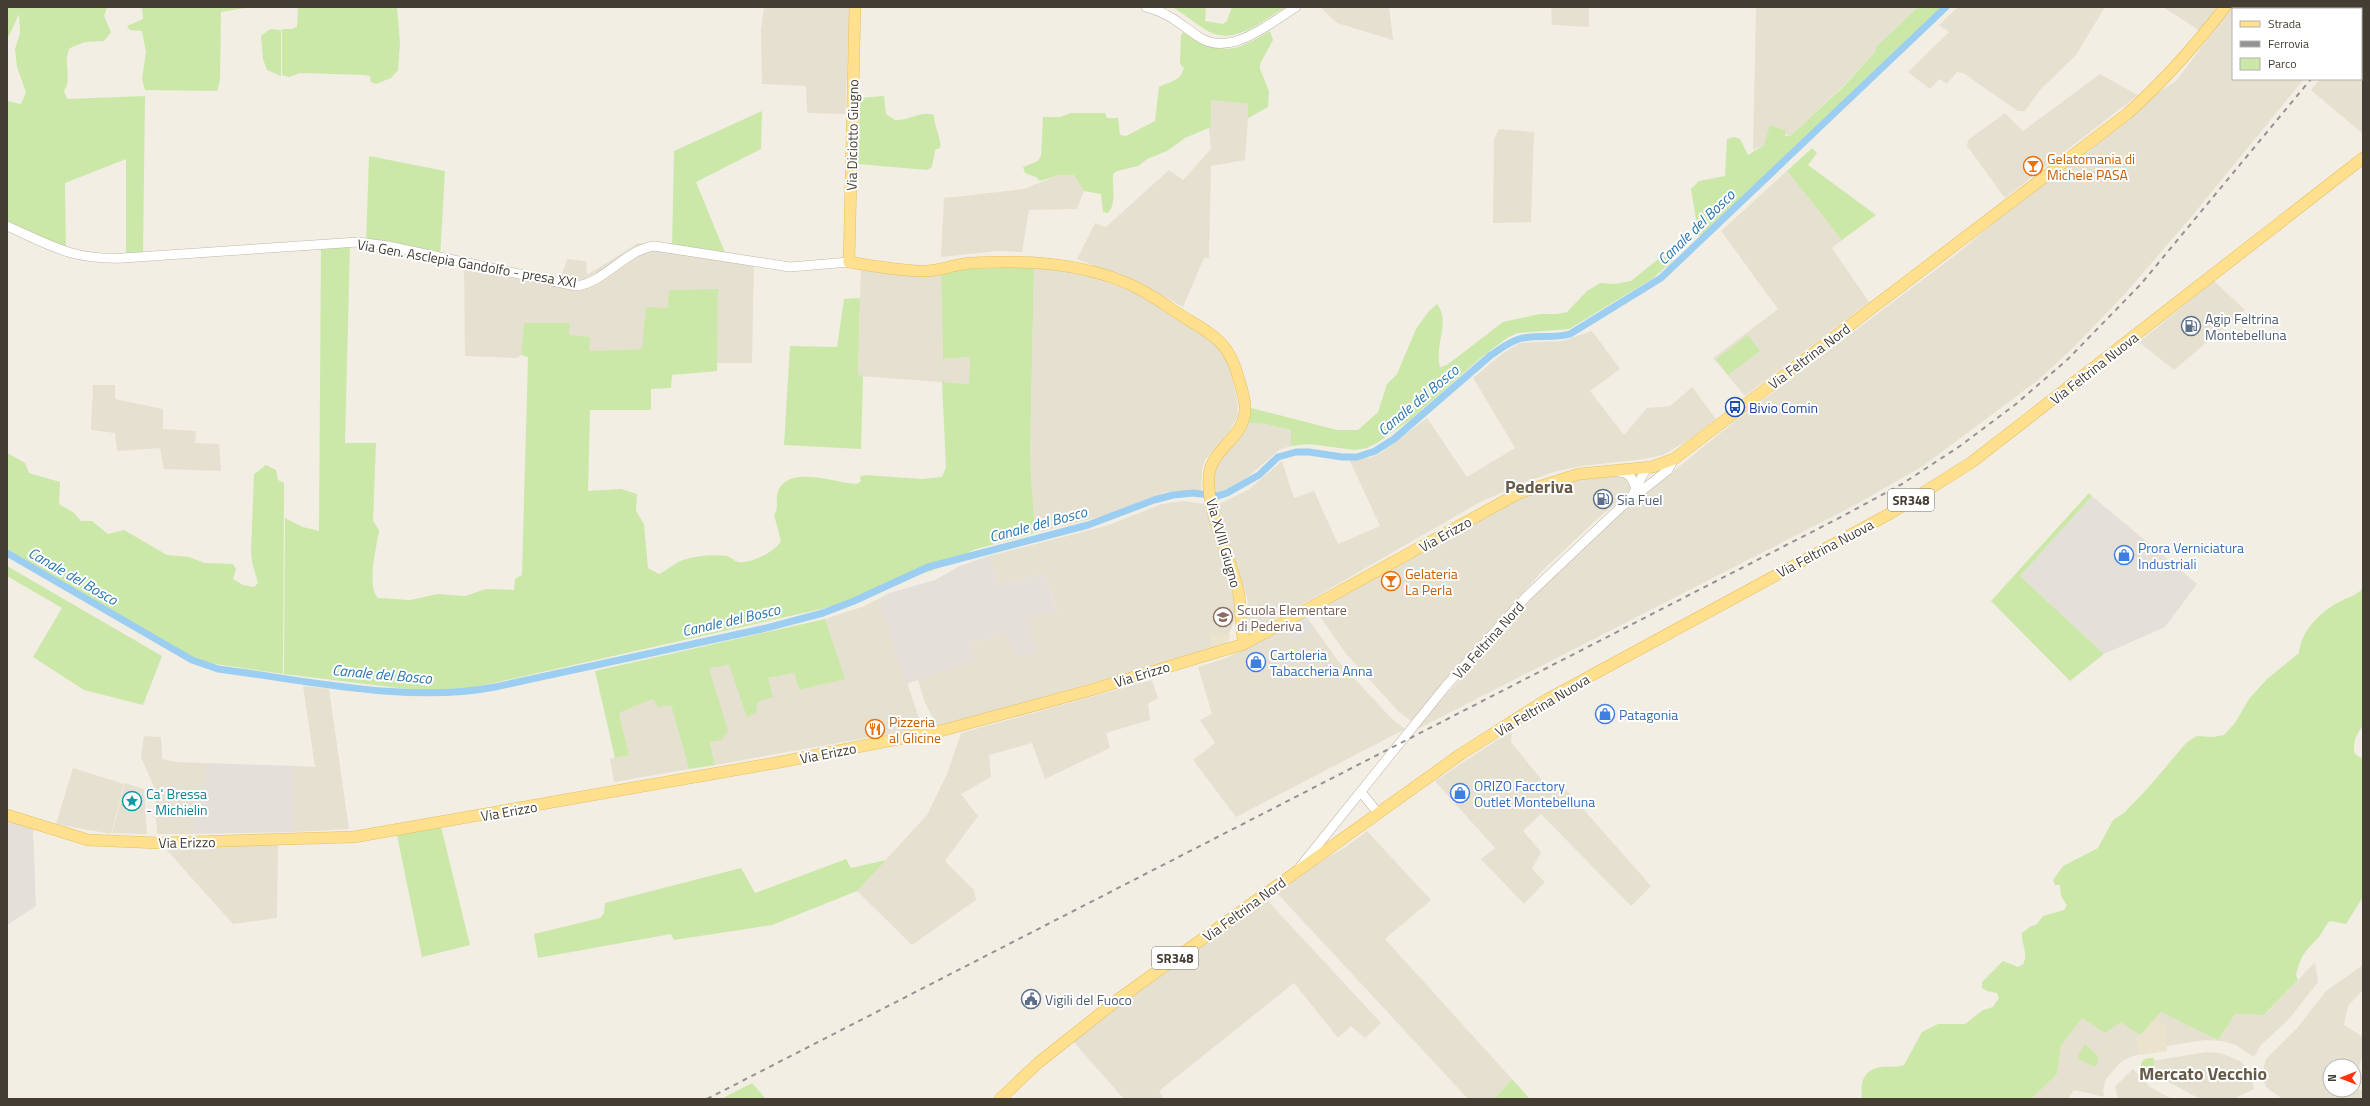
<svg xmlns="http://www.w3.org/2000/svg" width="2370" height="1106" viewBox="0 0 2370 1106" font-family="'Titillium Web',sans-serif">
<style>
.residential{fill:#e6e0d1}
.industrial{fill:#e4dfd8}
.education{fill:#ece3cc}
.green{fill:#cbe8a9}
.parking{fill:#e2e0dc}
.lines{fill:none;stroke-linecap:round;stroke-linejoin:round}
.canal{stroke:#9ccef2;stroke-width:7}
.minor-casing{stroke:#c1b8a8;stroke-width:10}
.major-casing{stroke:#e7bf5c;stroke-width:12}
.minor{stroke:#fff;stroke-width:9}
.major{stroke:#ffe08f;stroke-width:11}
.rail{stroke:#939393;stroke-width:2;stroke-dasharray:5 5;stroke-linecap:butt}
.labels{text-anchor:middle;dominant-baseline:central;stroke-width:4;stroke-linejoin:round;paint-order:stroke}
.shield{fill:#fff;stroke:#7c7770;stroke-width:1}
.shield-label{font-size:13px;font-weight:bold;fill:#443d33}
.street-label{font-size:14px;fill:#443d33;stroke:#fff}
.food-label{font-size:14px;fill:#c56008;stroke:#fff;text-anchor:start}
.service-label{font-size:14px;fill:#4e5e75;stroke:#fff;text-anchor:start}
.transit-label{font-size:14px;fill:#164399;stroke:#fff;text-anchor:start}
.shop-label{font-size:14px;fill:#366cbe;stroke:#fff;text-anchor:start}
.education-label{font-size:14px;fill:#785e54;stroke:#fff;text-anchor:start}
.culture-label{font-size:14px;fill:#0d838f;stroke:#fff;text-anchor:start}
.water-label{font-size:15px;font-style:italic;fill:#2a77b2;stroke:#fff}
.district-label{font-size:18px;font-weight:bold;fill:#675c4a;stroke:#fff}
</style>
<rect width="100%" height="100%" fill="#f2eee3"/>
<path class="residential" d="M764,7H850L845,114L807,113L806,86L762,84L761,31Z
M1320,7H1389L1393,40L1337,23Z
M1551,7H1589V27L1552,25Z
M1756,7H1918L1876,47L1875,52L1843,86L1790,136L1770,130L1764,145L1753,150Z
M1958,7H2105L2076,55L2040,90L2025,111H2018L1963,73L1957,72L1947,84L1939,79L1930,89L1908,72L1949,32L1939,25Z
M2163,7H2217L2200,31Z
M2232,7H2363L2361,9H2233V79H2304L2192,216L2123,296L2071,350L2037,381L1923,466L1855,505L1414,731L1536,593L1618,516L1734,422L1958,253L2034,189L2087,153L2153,96L2176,81Z
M2361,31L2363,33V134L2311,90L2320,79H2361Z
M2100,74L2138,95L2005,198L1967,146L1968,140L2005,113L2023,131Z
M1211,100L1249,104L1245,160L1211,166L1209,258H1204L1183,307L1140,283L1077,259L1095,223L1106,227L1169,170L1183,180L1211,149L1209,128L1211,127Z
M1499,129L1534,132L1531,222L1493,223L1494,139Z
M1787,171L1842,240L1832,248L1869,302L1745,396L1713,358L1778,309L1721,231Z
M1059,175H1074L1082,186L1084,191L1077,209L1029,210L1022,252L998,251L941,257L944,198L1024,189Z
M638,243L754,264L752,363H716L718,290H669L668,308L642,349L589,351L569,335L524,323L521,355L517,358L465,356L464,268L559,283L567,259L586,261L587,275Z
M861,263L941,270L943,359L970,357L969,384L858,376Z
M1034,267L1086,274L1135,293L1187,324L1220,349L1228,362L1237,398L1238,416L1229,432L1205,460L1202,470L1201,494L1183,491L1166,492L1103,516L1035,533L1030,458Z
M2214,281L2245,310L2174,370L2139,342Z
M1592,331L1620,369L1590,391L1624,435L1647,408L1670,406L1692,387L1716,419L1690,439L1663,455L1644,459L1581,466L1557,471L1528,481L1480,502L1305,603L1242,636L1247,622L1248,601L1217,505L1248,490L1282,461L1294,498L1314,491L1338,544L1380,526L1349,459L1369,458L1382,452L1427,418L1467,477L1515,448L1473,378L1502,354L1520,343L1563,341Z
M93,385H115V399L163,409V429L196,431L195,443L219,444L221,471L164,469L160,448L117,451L115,433L91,430Z
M1248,423L1265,424L1291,430V446L1279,450L1242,482L1214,495V472L1221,459L1239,439Z
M1634,470L1645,479L1597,519L1543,570L1411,721L1398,711L1347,655L1316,611L1550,482Z
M1183,501L1204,504L1234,597L1236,608L1235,620L1223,646L959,721L937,725L925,703L915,670L971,654L970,644L1005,632L1027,618L1058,611L1043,573L998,585L989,556L1106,526L1162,504Z
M880,598L922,728L715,765L710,742L709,668L729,665L757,702L768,678L794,673L799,690L844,679L825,619L862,607Z
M1306,616L1338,661L1391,718L1405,729L1236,817L1193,760L1215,743L1200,720L1212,714L1198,667L1229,657Z
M1152,680L1158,698L1148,704L1150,720L1106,733L1110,748L1045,779L1032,743L989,755L991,777L961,794L978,816L945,861L974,890L976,900L912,945L857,891L927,815L947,774L961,733Z
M303,686L329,689L349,829L295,832V766L315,767Z
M653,699L671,704L689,769L614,782L610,759L629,755L619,713Z
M1512,730L1511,742L1553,794L1563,786L1651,886L1631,906L1541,814L1523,831L1541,852L1532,869L1545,882L1524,904L1481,859L1495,848L1435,781Z
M144,736L161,737L162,759L175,762L207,763V786H197L195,826L192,834H157L154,787L141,757Z
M73,768L124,784L111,834L56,824Z
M125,783L144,789L147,834L112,833Z
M1367,831L1431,900L1385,939L1512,1079L1494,1099H1468L1277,893L1311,867L1344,848Z
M278,845L277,918L233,924L163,846Z
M1267,900L1381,1023L1365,1038L1351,1026L1338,1038L1294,983L1159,1091L1164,1099H1124L1072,1040L1176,963Z
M2315,962L2318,982L2289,1019L2260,1046L2254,1057L2236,1045L2222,1041L2205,1040L2154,1048L2126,1059L2120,1063L2106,1079L2103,1091L2105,1097L2074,1090L2068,1099H2031L2057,1074L2061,1046L2082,1018L2105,1032L2121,1022L2161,1012L2218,1040L2235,1014L2265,1015Z
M2363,965V990L2348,1006L2344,1025L2363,1037V1052L2354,1086V1066H2330V1090H2354V1088L2363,1090V1099L2281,1098L2267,1088L2264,1082L2263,1070L2266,1059L2298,1027L2326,991Z
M2206,1052L2220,1053L2240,1061L2250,1071L2254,1089L2233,1099H2200L2150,1072L2152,1061Z
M2133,1069L2150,1087L2172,1099H2118L2115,1087Z"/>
<path class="industrial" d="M2092,496L2197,584L2165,627L2104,654L2020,576Z
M989,556L998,585L1043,573L1058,612L1027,618L1038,653L1017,657L1005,632L970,644L974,661L906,684L881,608L880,598L889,593L935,580L960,566Z
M207,763L295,766V832L192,834L195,826L197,785L207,786Z
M7,818L33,828L36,906L7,925Z"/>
<path class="education" d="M1209,635H1231L1227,643L1214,649Z
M2155,1013L2160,1015L2157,1021L2166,1027L2167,1051L2140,1055L2136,1039L2142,1034Z"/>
<path class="green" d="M7,7H107L104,16L111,32L104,41L85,42L70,48C62,62 73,78 64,91L67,99L145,96L143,257L126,258V159L65,183L66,251L7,228V101L21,104L26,92L17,67L15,49L20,33L19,14L9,36H7Z
M142,7H251L221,12L220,80L217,91L145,90L142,79L146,52L142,31L130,30L127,26L143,19Z
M298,7H397L400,43L398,70L391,78L376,84L371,82L370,76L365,75L300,73L289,77L282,75V29H292L297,27Z
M1172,7H1206L1205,21L1223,24L1227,21L1232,7H1286C1259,22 1233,49 1203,28C1192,21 1183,13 1172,7Z
M1918,7H1943L1811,135L1699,237L1691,189L1699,181L1725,176L1727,139L1734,137L1740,139L1748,155L1764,145L1770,125L1785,130V136H1790L1843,87L1875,52L1876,47Z
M270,29L281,30V76L267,70L263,59L261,36Z
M1185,30C1223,56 1231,54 1270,31L1273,40L1260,64V69L1269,91L1268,107L1248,118V104L1211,100V127L1185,138L1167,151L1147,159L1138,166L1117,171L1113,174C1112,186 1117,203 1108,213L1103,212L1101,194L1084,191L1074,175H1059L1040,181L1036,177L1025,173L1023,167L1038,161L1041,156L1043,117H1060L1071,113H1105L1107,118H1118L1120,135L1126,136L1155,121L1159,87C1170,81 1180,82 1184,68L1180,64L1181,35Z
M884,96L886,114L895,120C909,121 921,110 934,115C934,128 942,138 940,148L935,150L932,167L927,170L858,164L860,98Z
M762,111L761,149L696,182L728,260L672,249L674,151Z
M1812,148L1817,153L1808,165L1876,215L1842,240L1787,171Z
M369,156L445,171L440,258L366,243Z
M350,241L345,443H376L373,521L379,530C377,546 366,585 378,598L410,600L438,594L465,596L486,589L514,590L515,579L522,575L528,357L521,355L524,323H570L569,335L590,337L589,351L642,349L646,307L668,308L669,290L718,289L717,371L672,375L671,388L651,389V410H590L588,491L621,489L637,494L636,511L644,524L648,568L659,574C668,570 674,563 683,560C696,556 713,554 727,556C731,557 734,561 738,562C750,564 775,552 781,541L774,515C780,507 774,498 779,489C792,465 838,484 857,484L861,481L860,477L865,475L921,479L942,477L946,467L942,382L969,384L970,357L943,359L941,270L1034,267L1030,458L1035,533L973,550L931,571L886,583L858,598L830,607L476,687L423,691L284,674L285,518L303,527L319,531L321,243Z
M1662,256L1674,260L1652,279L1569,329L1517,333L1507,338L1483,356L1410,420L1377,443L1367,448L1355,450L1309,444L1291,446V430L1265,424L1248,423L1251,408L1337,430H1358L1378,412L1387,384L1397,374L1416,329L1429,311L1437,304C1451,322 1434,345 1440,367L1447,365L1503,322L1540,314H1557L1567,312L1587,291L1600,283L1615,284L1631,281Z
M860,298L858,375L863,376L861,449L784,445L790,346L837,347L844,299Z
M1748,335L1760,351L1728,375L1716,359Z
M7,453L25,463L29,473L60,482L59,504L74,513L81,521H92L108,534L124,530L167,555L189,557L205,563L233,564L236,569L233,579L243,585L254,587L258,583L252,562L251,551L254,474L266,465L276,470L278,480L284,483L283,674L209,663L189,657L7,554Z
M2089,493L2092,496L2020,576L2104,654L2070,681L1991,601Z
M7,566L162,656L143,705L84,690L33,657L62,608L7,576Z
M2363,588V726C2356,734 2352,744 2355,754L2363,759V897L2346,924L2330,921C2325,925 2323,932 2319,937C2305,952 2301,954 2296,975L2298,980L2264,1015L2235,1014L2218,1040L2161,1012L2140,1035L2121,1022L2105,1033L2082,1018L2061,1046L2057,1074L2031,1099H1862C1860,1083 1863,1069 1882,1067C1890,1066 1896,1068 1904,1065L1922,1032L1938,1024H1965L1983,1010L1993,1007L1999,998L1997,993L1987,991L1982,988V982L2003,961L2018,967L2023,964C2029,953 2021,945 2022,933L2031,926L2036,925L2043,916L2064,910L2067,905L2061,896L2060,885H2055L2053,880L2063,866L2098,848L2113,820L2124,813L2147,789L2187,742L2197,736L2213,737L2224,735L2235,723L2249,699L2267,679L2299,653C2301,631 2320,612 2339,602C2348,597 2356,596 2363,588Z
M825,619L845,679L799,690L794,673L768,678L773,697L757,702L756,713L747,717L729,665L709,668L728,731L721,740L710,742L715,765L689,769L671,705L658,707L653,699L619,713L629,755L615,758L595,671Z
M441,827L470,945L422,957L397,835Z
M846,859L851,868L886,860L857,891L772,925L674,940L671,934L538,958L534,934L600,918L604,913L605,903L741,868L755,893Z
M2085,1044L2098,1056L2097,1065L2093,1066L2077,1058Z
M2148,1058H2154V1070L2148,1080C2142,1074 2138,1069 2143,1060Z
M1512,1079L1530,1099H1494Z
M752,1083L766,1099H721Z"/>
<path class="parking" d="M1305,616L1313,629L1294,640L1286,627Z"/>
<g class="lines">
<path class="canal" d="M7,553L192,660L218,669C305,680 408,704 495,687L762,629L823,613L854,601L928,567L1088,525L1154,500L1173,495L1193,493L1218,496L1227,493L1259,475L1278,457L1296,452H1309L1342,457H1357L1375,451L1394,439L1491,355C1500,349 1509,342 1519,339C1536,334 1553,339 1570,334L1661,278L1946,7"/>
<g class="minor-casing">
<path id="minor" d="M1146,7C1168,12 1181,25 1199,37C1230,58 1270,23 1296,7
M7,226C52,246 72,260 123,258L358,242L388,246L576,286C604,283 625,250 654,246L790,267L849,262
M1619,472C1630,473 1632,478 1636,488
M1631,498L1647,467
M1361,792L1378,813
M1300,867L1445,687L1526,597L1621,507L1668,470L1674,459"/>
</g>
<g class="major-casing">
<path id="major" d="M855,7L849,262C874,266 900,271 925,271C940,271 955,264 971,263C1025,260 1079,262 1129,284C1148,292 1165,305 1182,316C1213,335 1230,342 1239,380C1242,389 1245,398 1245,408C1246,438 1211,448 1209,476C1206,512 1230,555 1238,590C1242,608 1240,626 1244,644
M7,815L88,840L159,843L354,837L786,761L944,730L1091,690L1244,644L1519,493L1579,474L1652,467L1674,459L2127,114C2164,81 2195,46 2225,7
M1000,1099L1038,1063L1120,998L1461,754L1546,700L1891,513L1972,462L2363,158"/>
</g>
<use href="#minor" class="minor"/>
<use href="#major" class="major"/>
<path class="rail" d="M2361,18L2363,16
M707,1099L1841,517L1902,484L1960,446L2016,404L2068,359L2141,284L2311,79"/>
</g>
<defs>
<g id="bar-ring" transform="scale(1)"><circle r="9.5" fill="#fff" stroke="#e8710a" stroke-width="1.5"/><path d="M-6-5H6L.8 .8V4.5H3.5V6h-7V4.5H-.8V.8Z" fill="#e8710a"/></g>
<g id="fuel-ring" transform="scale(1)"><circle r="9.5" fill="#fff" stroke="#5c6f8a" stroke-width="1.5"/><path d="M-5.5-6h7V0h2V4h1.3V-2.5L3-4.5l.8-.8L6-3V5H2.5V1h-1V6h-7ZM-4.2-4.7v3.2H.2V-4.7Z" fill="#5c6f8a"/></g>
<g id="bus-ring" transform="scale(1)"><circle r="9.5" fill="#fff" stroke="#1a4fb4" stroke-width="1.5"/><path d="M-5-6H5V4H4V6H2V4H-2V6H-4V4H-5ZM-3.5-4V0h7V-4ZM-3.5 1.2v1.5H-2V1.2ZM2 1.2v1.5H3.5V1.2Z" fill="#1a4fb4"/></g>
<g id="shop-ring" transform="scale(1)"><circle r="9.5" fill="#fff" stroke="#3f7fe0" stroke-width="1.5"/><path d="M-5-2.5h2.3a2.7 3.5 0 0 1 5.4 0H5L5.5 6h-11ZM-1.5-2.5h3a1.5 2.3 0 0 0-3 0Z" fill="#3f7fe0"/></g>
<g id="school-ring" transform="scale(1)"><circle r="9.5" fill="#fff" stroke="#8d6e63" stroke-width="1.5"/><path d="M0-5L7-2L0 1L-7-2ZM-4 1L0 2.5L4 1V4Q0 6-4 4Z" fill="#8d6e63"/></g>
<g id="restaurant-ring" transform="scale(1)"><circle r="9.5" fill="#fff" stroke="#e8710a" stroke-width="1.5"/><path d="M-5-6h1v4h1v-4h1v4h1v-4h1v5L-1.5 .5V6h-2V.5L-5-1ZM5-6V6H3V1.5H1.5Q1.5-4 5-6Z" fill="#e8710a"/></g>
<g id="sight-ring" transform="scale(1)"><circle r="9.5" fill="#fff" stroke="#0f9aa8" stroke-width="1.5"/><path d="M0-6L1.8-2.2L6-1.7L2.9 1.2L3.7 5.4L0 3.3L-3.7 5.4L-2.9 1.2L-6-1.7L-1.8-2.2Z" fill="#0f9aa8"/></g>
<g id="civic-ring" transform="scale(1)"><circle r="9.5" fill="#fff" stroke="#5c6f8a" stroke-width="1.5"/><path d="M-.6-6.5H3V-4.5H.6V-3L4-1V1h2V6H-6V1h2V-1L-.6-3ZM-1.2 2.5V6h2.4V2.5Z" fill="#5c6f8a"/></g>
</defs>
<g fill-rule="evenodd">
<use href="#bar-ring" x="2033" y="166"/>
<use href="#fuel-ring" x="2191" y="326"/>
<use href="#bus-ring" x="1735" y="407"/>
<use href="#fuel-ring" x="1603" y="499"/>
<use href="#shop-ring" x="2124" y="555"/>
<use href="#bar-ring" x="1391" y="581"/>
<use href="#school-ring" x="1223" y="617"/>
<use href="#shop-ring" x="1256" y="662"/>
<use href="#shop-ring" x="1605" y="714"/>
<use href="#restaurant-ring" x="875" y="729"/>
<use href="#shop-ring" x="1460" y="793"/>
<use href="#sight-ring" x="132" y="801"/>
<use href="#civic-ring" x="1031" y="999"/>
</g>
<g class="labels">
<g class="shield">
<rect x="1888" y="489" width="46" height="22" rx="3"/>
<rect x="1152" y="947" width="46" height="22" rx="3"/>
</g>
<g class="shield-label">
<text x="1911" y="500">SR348</text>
<text x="1175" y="958">SR348</text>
</g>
<g class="street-label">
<text transform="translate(852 135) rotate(-89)">Via Diciotto Giugno</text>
<text transform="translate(467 263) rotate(10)">Via Gen. Asclepia Gandolfo - presa XXI</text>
<text transform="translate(1809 356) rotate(-37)">Via Feltrina Nord</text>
<text transform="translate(2094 368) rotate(-38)">Via Feltrina Nuova</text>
<text transform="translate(1445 534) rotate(-29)">Via Erizzo</text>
<text transform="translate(1224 543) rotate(74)">Via XVIII Giugno</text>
<text transform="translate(1825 548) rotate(-28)">Via Feltrina Nuova</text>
<text transform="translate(1488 640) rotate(-48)">Via Feltrina Nord</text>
<text transform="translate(1142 674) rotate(-17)">Via Erizzo</text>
<text transform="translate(1542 705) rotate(-31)">Via Feltrina Nuova</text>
<text transform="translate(828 753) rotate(-11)">Via Erizzo</text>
<text transform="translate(509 811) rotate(-10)">Via Erizzo</text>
<text transform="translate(187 842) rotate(-1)">Via Erizzo</text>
<text transform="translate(1244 909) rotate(-36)">Via Feltrina Nord</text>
</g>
<g class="food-label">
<text x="2047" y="158">Gelatomania di<tspan x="2047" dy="16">Michele PASA</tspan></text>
<text x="1405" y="573">Gelateria<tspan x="1405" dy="16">La Perla</tspan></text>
<text x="889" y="721">Pizzeria<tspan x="889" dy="16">al Glicine</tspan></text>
</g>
<g class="service-label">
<text x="2205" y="318">Agip Feltrina<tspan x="2205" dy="16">Montebelluna</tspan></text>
<text x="1617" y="499">Sia Fuel</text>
<text x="1045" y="999">Vigili del Fuoco</text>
</g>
<g class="transit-label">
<text x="1749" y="407">Bivio Comin</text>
</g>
<g class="shop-label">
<text x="2138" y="547">Prora Verniciatura<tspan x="2138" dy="16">Industriali</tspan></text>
<text x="1270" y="654">Cartoleria<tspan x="1270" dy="16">Tabaccheria Anna</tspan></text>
<text x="1619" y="714">Patagonia</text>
<text x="1474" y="785">ORIZO Facctory<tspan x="1474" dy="16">Outlet Montebelluna</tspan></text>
</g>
<g class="education-label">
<text x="1237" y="609">Scuola Elementare<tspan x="1237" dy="16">di Pederiva</tspan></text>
</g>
<g class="culture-label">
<text x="146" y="793">Ca' Bressa<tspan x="146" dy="16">- Michielin</tspan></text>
</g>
<g class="water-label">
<text transform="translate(1696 227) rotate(-44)">Canale del Bosco</text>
<text transform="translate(1418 400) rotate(-40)">Canale del Bosco</text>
<text transform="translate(1038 524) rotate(-15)">Canale del Bosco</text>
<text transform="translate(73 576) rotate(30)">Canale del Bosco</text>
<text transform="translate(731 620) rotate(-13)">Canale del Bosco</text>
<text transform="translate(382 674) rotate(5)">Canale del Bosco</text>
</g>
<g class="district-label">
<text x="1539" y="486">Pederiva</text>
<text x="2203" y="1073">Mercato Vecchio</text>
</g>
</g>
<rect width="2370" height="1106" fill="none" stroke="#443d33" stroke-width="16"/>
<rect x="2232" y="8" width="130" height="72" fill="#ffffff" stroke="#b4b1ad"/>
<rect x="2240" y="21" width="20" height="6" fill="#ffe08f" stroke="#b4b1ad"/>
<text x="2268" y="28" font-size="12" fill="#443d33">Strada</text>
<rect x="2240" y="41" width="20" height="6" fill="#939393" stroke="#b4b1ad"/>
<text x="2268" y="48" font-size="12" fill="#443d33">Ferrovia</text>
<rect x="2240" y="58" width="20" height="12" fill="#cbe8a9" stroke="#b4b1ad"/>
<text x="2268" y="68" font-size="12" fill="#443d33">Parco</text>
<g transform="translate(2342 1078) rotate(270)"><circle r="19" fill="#ffffff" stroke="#b4b1ad"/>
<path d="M0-3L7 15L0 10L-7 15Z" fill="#ff340d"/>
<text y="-6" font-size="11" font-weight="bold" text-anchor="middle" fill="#443d33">N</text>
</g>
</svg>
